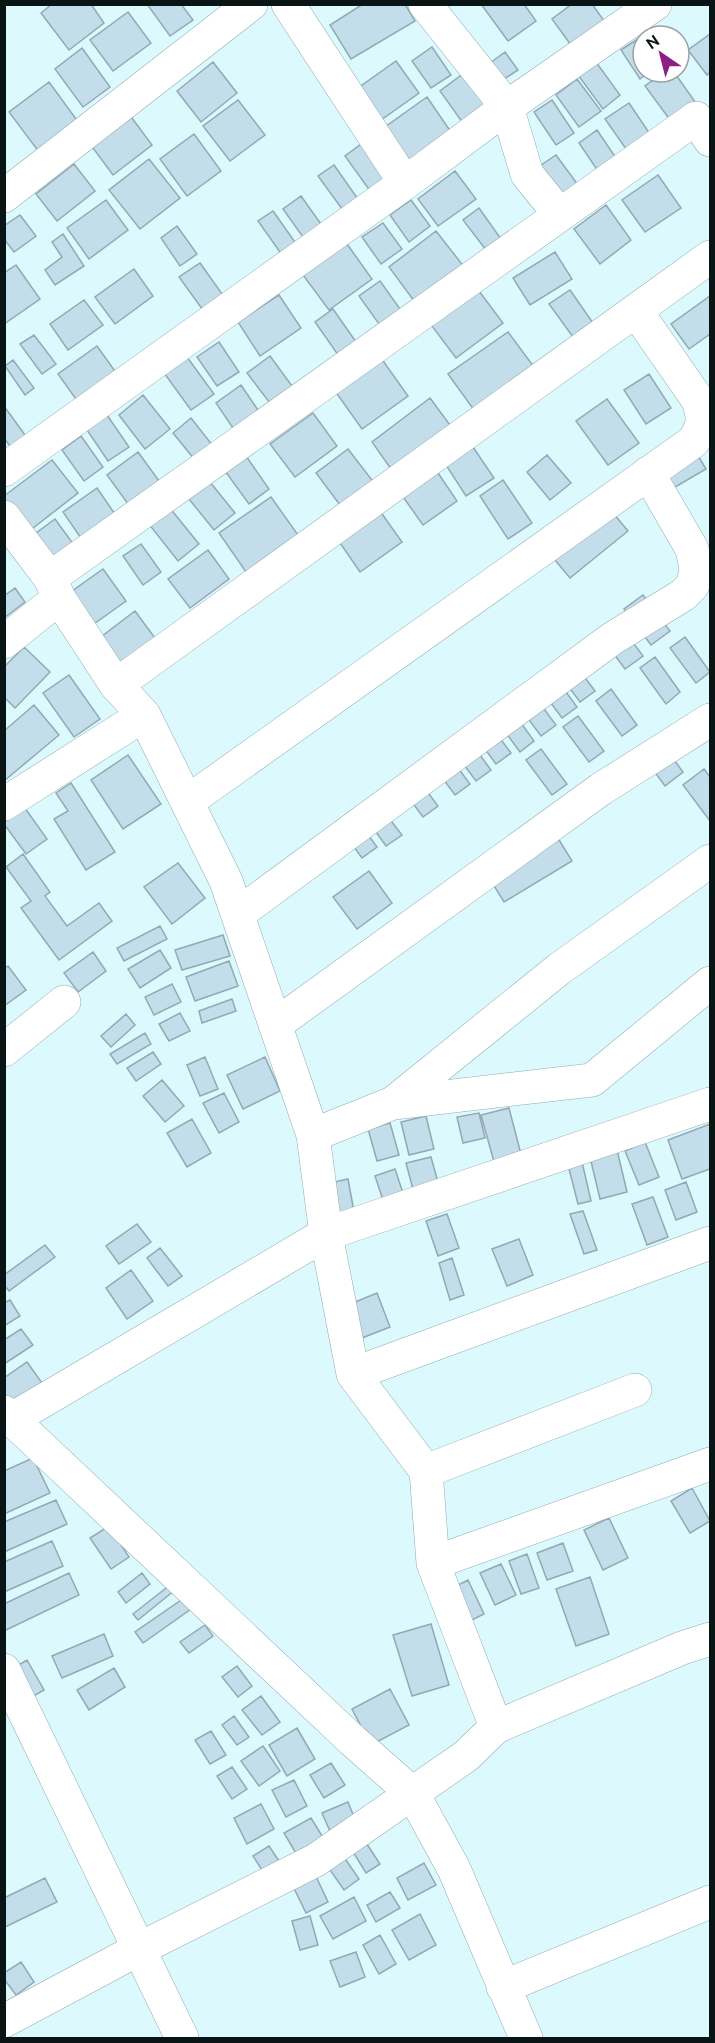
<svg xmlns="http://www.w3.org/2000/svg" width="715" height="2043" viewBox="0 0 715 2043" font-family="Ubuntu,sans-serif">
<style>
.building{fill:#c4ddea;stroke:#91a9b5;stroke-width:1.5}
.lines{fill:none;stroke-linecap:round;stroke-linejoin:round}
.minor-casing{stroke:#8facaf;stroke-width:34}
.minor{stroke:#fff;stroke-width:33}
</style>
<rect width="100%" height="100%" fill="#dcfafd"/>
<path class="building" d="M52,4H91L104,23L69,50L41,13Z
M147,4H181L193,20L170,36Z
M363,4H405L415,21L351,59L330,25Z
M481,4H524L536,21L508,41Z
M572,4H592L610,29L576,52L552,19Z
M128,12L151,43L113,71L90,40Z
M710,34V72L707,75L688,50Z
M644,35L643,72H649L640,79L621,50Z
M432,47L451,75L431,88L412,61Z
M82,48L110,87L83,107L55,69Z
M505,52L518,70L498,83L486,66Z
M396,61L419,93L374,125L351,93Z
M213,62L237,93L201,122L177,91Z
M596,62L620,95L603,109L578,75Z
M664,72H674L698,106L673,124L645,86Z
M464,73L490,109L465,126L440,91Z
M577,79L601,111L579,127L556,95Z
M49,82L79,123L39,152L9,112Z
M427,97L451,132L410,161L385,127Z
M238,100L265,135L230,161L203,126Z
M552,100L574,133L556,145L534,112Z
M629,103L654,140L631,156L605,119Z
M129,114L152,145L113,175L90,144Z
M597,130L618,161L600,174L579,143Z
M194,134L221,171L187,196L160,159Z
M368,139L396,178L373,195L345,156Z
M556,155L581,189L558,205L534,170Z
M149,159L180,198L140,229L109,190Z
M74,164L95,191L57,221L36,194Z
M334,165L360,202L345,213L318,176Z
M455,171L476,199L438,226L418,199Z
M658,175L681,208L645,232L622,200Z
M301,196L321,224L303,237L283,209Z
M106,200L128,230L89,259L67,228Z
M411,200L430,226L409,242L390,215Z
M606,205L631,240L600,264L574,229Z
M479,208L501,239L486,250L463,220Z
M273,211L297,245L282,255L258,221Z
M20,215L36,236L14,252L4,239V226Z
M383,223L402,249L381,264L362,237Z
M177,226L197,254L180,266L161,238Z
M436,231L468,272L420,309L389,267Z
M63,234L84,266L55,285L45,270L62,257L52,242Z
M347,244L372,279L329,310L303,275Z
M555,252L572,279L530,305L513,278Z
M200,263L225,298L205,313L179,277Z
M16,265L40,299L4,324V273Z
M134,269L153,296L115,324L95,297Z
M380,281L405,316L384,331L359,296Z
M476,287L503,323L456,358L429,322Z
M570,290L593,323L573,337L549,304Z
M279,295L301,328L260,356L238,322Z
M710,296V334L689,349L671,324Z
M84,300L103,325L68,350L50,324Z
M333,309L361,349L343,362L315,322Z
M508,332L534,367L474,410L448,374Z
M34,335L56,364L42,374L20,344Z
M219,342L239,372L217,386L197,357Z
M97,346L122,381L83,409L58,374Z
M270,356L295,390L273,407L247,373Z
M187,357L214,394L191,410L164,373Z
M381,358L408,396L362,429L335,391Z
M13,360L34,388L25,395L5,366Z
M649,374L671,408L646,424L624,390Z
M241,385L262,416L237,434L216,403Z
M143,395L170,429L145,449L119,415Z
M430,398L450,425L391,469L372,442Z
M607,399L639,443L608,465L576,421Z
M4,406L33,446L18,457L4,438Z
M313,413L337,446L295,477L270,444Z
M107,415L129,447L108,461L87,430Z
M191,418L217,451L199,465L173,433Z
M81,436L103,467L84,481L62,450Z
M687,437L706,469L665,493L646,462Z
M473,447L494,478L466,496L446,465Z
M348,449L375,484L343,509L316,473Z
M138,452L162,485L131,508L107,475Z
M547,455L571,483L550,500L527,472Z
M246,456L269,489L249,504L225,471Z
M52,460L78,493L28,532L4,502V496Z
M436,470L457,501L423,525L401,494Z
M503,480L532,523L508,539L480,496Z
M210,482L235,513L214,530L189,499Z
M97,488L119,520L85,544L63,512Z
M271,497L298,535L246,572L219,533Z
M603,501L628,531L570,578L545,548Z
M169,507L199,544L178,561L148,523Z
M380,511L402,542L360,572L338,540Z
M55,519L79,552L52,571L28,539Z
M141,544L161,572L143,585L123,556Z
M208,550L229,579L190,608L168,579Z
M103,569L126,601L91,626L68,594Z
M15,588L25,602L4,618V596Z
M643,595L670,631L651,645L624,609Z
M135,611L155,638L113,670L93,643Z
M620,625L643,656L625,669L602,638Z
M685,637L710,672L696,683L670,648Z
M24,647L50,672L15,708L4,697V667Z
M569,656L595,691L580,702L554,667Z
M655,657L680,692L666,704L640,668Z
M551,671L577,707L562,718L536,683Z
M69,675L100,719L74,737L43,693Z
M611,689L637,725L622,736L596,701Z
M530,690L556,725L541,736L515,701Z
M34,705L59,735L4,781V731Z
M509,706L534,741L520,752L494,717Z
M578,716L604,751L589,762L563,727Z
M485,718L511,753L496,764L470,729Z
M465,735L491,770L476,781L450,746Z
M658,738L683,772L665,786L640,752Z
M444,749L470,784L455,795L429,760Z
M541,749L567,784L552,795L526,760Z
M128,755L161,804L123,829L91,780Z
M704,769L710,777V821L683,785Z
M412,771L438,806L423,817L397,782Z
M71,783L115,852L86,870L54,819L68,811L56,793Z
M375,800L402,835L386,846L361,811Z
M20,801L47,839L26,854L4,824V812Z
M351,811L377,847L362,858L336,822Z
M548,822L572,861L504,902L480,863Z
M23,854L50,892L45,896L67,926L99,903L112,921L59,960L21,908L31,901L6,867Z
M178,863L205,898L172,924L144,887Z
M369,871L392,903L357,929L333,897Z
M160,926L167,939L124,961L117,948Z
M223,935L230,956L182,970L175,950Z
M160,950L171,968L140,988L128,969Z
M93,952L106,971L78,992L64,973Z
M229,961L238,986L195,1001L186,977Z
M8,966L26,990L4,1006V969Z
M172,984L181,1002L154,1015L145,997Z
M232,999L236,1011L202,1023L199,1011Z
M180,1013L190,1031L169,1041L159,1024Z
M126,1014L135,1025L111,1047L101,1036Z
M145,1033L151,1044L117,1064L110,1054Z
M153,1052L161,1064L136,1081L127,1068Z
M205,1057L218,1089L200,1096L187,1065Z
M265,1057L280,1091L243,1109L227,1075Z
M162,1080L184,1106L165,1122L143,1096Z
M224,1093L239,1122L219,1133L203,1103Z
M509,1108L523,1162L496,1169L481,1115Z
M479,1113L485,1138L463,1143L457,1117Z
M426,1116L434,1149L409,1155L401,1122Z
M192,1119L211,1153L187,1167L167,1133Z
M390,1123L399,1155L377,1161L368,1129Z
M710,1124V1169L682,1179L668,1140Z
M645,1142L659,1177L639,1185L625,1151Z
M617,1150L627,1192L600,1199L590,1157Z
M431,1157L439,1186L414,1193L406,1163Z
M582,1162L591,1201L578,1204L568,1165Z
M395,1169L404,1196L384,1203L375,1176Z
M348,1179L355,1217L332,1222L325,1184Z
M686,1182L697,1212L676,1220L665,1190Z
M653,1197L668,1237L647,1245L632,1204Z
M583,1211L597,1250L584,1254L570,1214Z
M447,1214L459,1248L438,1256L426,1221Z
M137,1224L151,1242L119,1264L106,1246Z
M519,1239L533,1275L507,1286L492,1249Z
M45,1245L55,1257L9,1291L4,1285V1275Z
M160,1248L182,1276L168,1286L147,1258Z
M452,1258L464,1295L450,1300L439,1263Z
M131,1270L153,1301L127,1319L106,1288Z
M377,1293L390,1327L362,1338L348,1305Z
M10,1300L20,1316L4,1326V1303Z
M21,1329L33,1345L4,1364V1340Z
M27,1362L42,1383L13,1405L4,1393V1378Z
M33,1458L50,1493L4,1514V1471Z
M692,1488L710,1521L690,1533L671,1501Z
M56,1500L67,1524L4,1552V1522Z
M609,1518L628,1558L603,1570L584,1530Z
M109,1526L129,1557L111,1569L90,1538Z
M52,1541L63,1566L4,1592V1562Z
M563,1543L573,1571L547,1580L537,1553Z
M527,1554L539,1588L521,1594L509,1561Z
M501,1564L516,1595L495,1605L480,1573Z
M69,1573L79,1595L4,1631V1604Z
M142,1573L150,1584L126,1603L118,1592Z
M590,1577L609,1634L576,1646L556,1589Z
M468,1580L484,1614L466,1623L450,1589Z
M170,1585L175,1590L138,1620L133,1614Z
M184,1598L191,1609L143,1643L135,1632Z
M431,1624L449,1685L412,1696L393,1635Z
M205,1625L213,1636L189,1653L180,1642Z
M104,1634L113,1656L62,1678L52,1656Z
M27,1660L44,1690L25,1701L8,1671Z
M237,1666L252,1686L238,1697L222,1677Z
M114,1668L125,1687L89,1710L77,1690Z
M390,1689L409,1725L371,1745L352,1709Z
M261,1696L280,1722L262,1735L242,1710Z
M234,1716L249,1737L237,1745L222,1725Z
M297,1728L315,1759L287,1776L269,1745Z
M211,1731L226,1755L210,1764L195,1740Z
M263,1746L280,1771L259,1786L241,1761Z
M331,1763L345,1785L324,1798L310,1775Z
M232,1767L247,1789L232,1799L217,1776Z
M294,1780L307,1806L286,1817L272,1790Z
M348,1802L358,1827L333,1838L322,1813Z
M261,1804L274,1829L247,1844L234,1818Z
M311,1818L324,1839L297,1855L284,1833Z
M363,1838L380,1864L366,1873L350,1847Z
M269,1846L281,1864L264,1873L253,1856Z
M344,1857L359,1879L344,1890L328,1867Z
M424,1863L436,1885L408,1900L397,1878Z
M313,1870L328,1902L306,1913L291,1882Z
M45,1878L57,1902L5,1927L4,1898Z
M390,1892L400,1908L376,1922L367,1905Z
M354,1897L366,1921L333,1939L320,1916Z
M420,1914L436,1945L409,1960L392,1930Z
M310,1916L318,1945L300,1950L292,1921Z
M380,1935L396,1964L379,1974L363,1945Z
M356,1952L365,1977L340,1987L330,1961Z
M21,1962L34,1982L16,1995L4,1979V1973Z"/>
<g class="lines">
<g class="minor-casing">
<path id="minor" d="M288,4L405,183
M425,4L507,107L527,174L560,215
M4,196L251,4
M4,470L405,183L507,107L655,4
M4,517L50,578L59,598L116,685L144,715L226,881L313,1135L326,1234L12,1419
M50,578L696,118L710,140
M4,642L59,598
M116,685L710,257
M187,802L694,441C704,424 704,419 698,400L636,311
M4,804L144,715
M238,914L613,638L683,595L693,585L696,569L692,549L648,473
M275,1025L601,789L710,720
M4,1050L64,1002
M393,1103L559,969L710,861
M313,1135L393,1103L592,1080L710,983
M353,1374L710,1243
M4,1412L352,1740L413,1794L454,1869L526,2038
M426,1471L635,1390
M433,1563L710,1464
M4,1670L182,2038
M496,1727L682,1648L710,1639
M503,1987L710,1902
M4,2021L139,1949L316,1860L466,1756L496,1727L433,1563L426,1471L353,1374L326,1234L710,1104"/>
</g>
<use href="#minor" class="minor"/>
</g>
<rect width="715" height="2043" fill="none" stroke="#091415" stroke-width="12"/>
<g transform="translate(661 54) rotate(325)"><circle r="28" fill="#ffffff" stroke="#9da1a1" stroke-width="1.5"/>
<path d="M0-4.5L10 22L0 15L-10 22Z" fill="#8c2084"/>
<text y="-9" font-size="16" font-weight="bold" text-anchor="middle" fill="#091415">N</text>
</g>
</svg>
